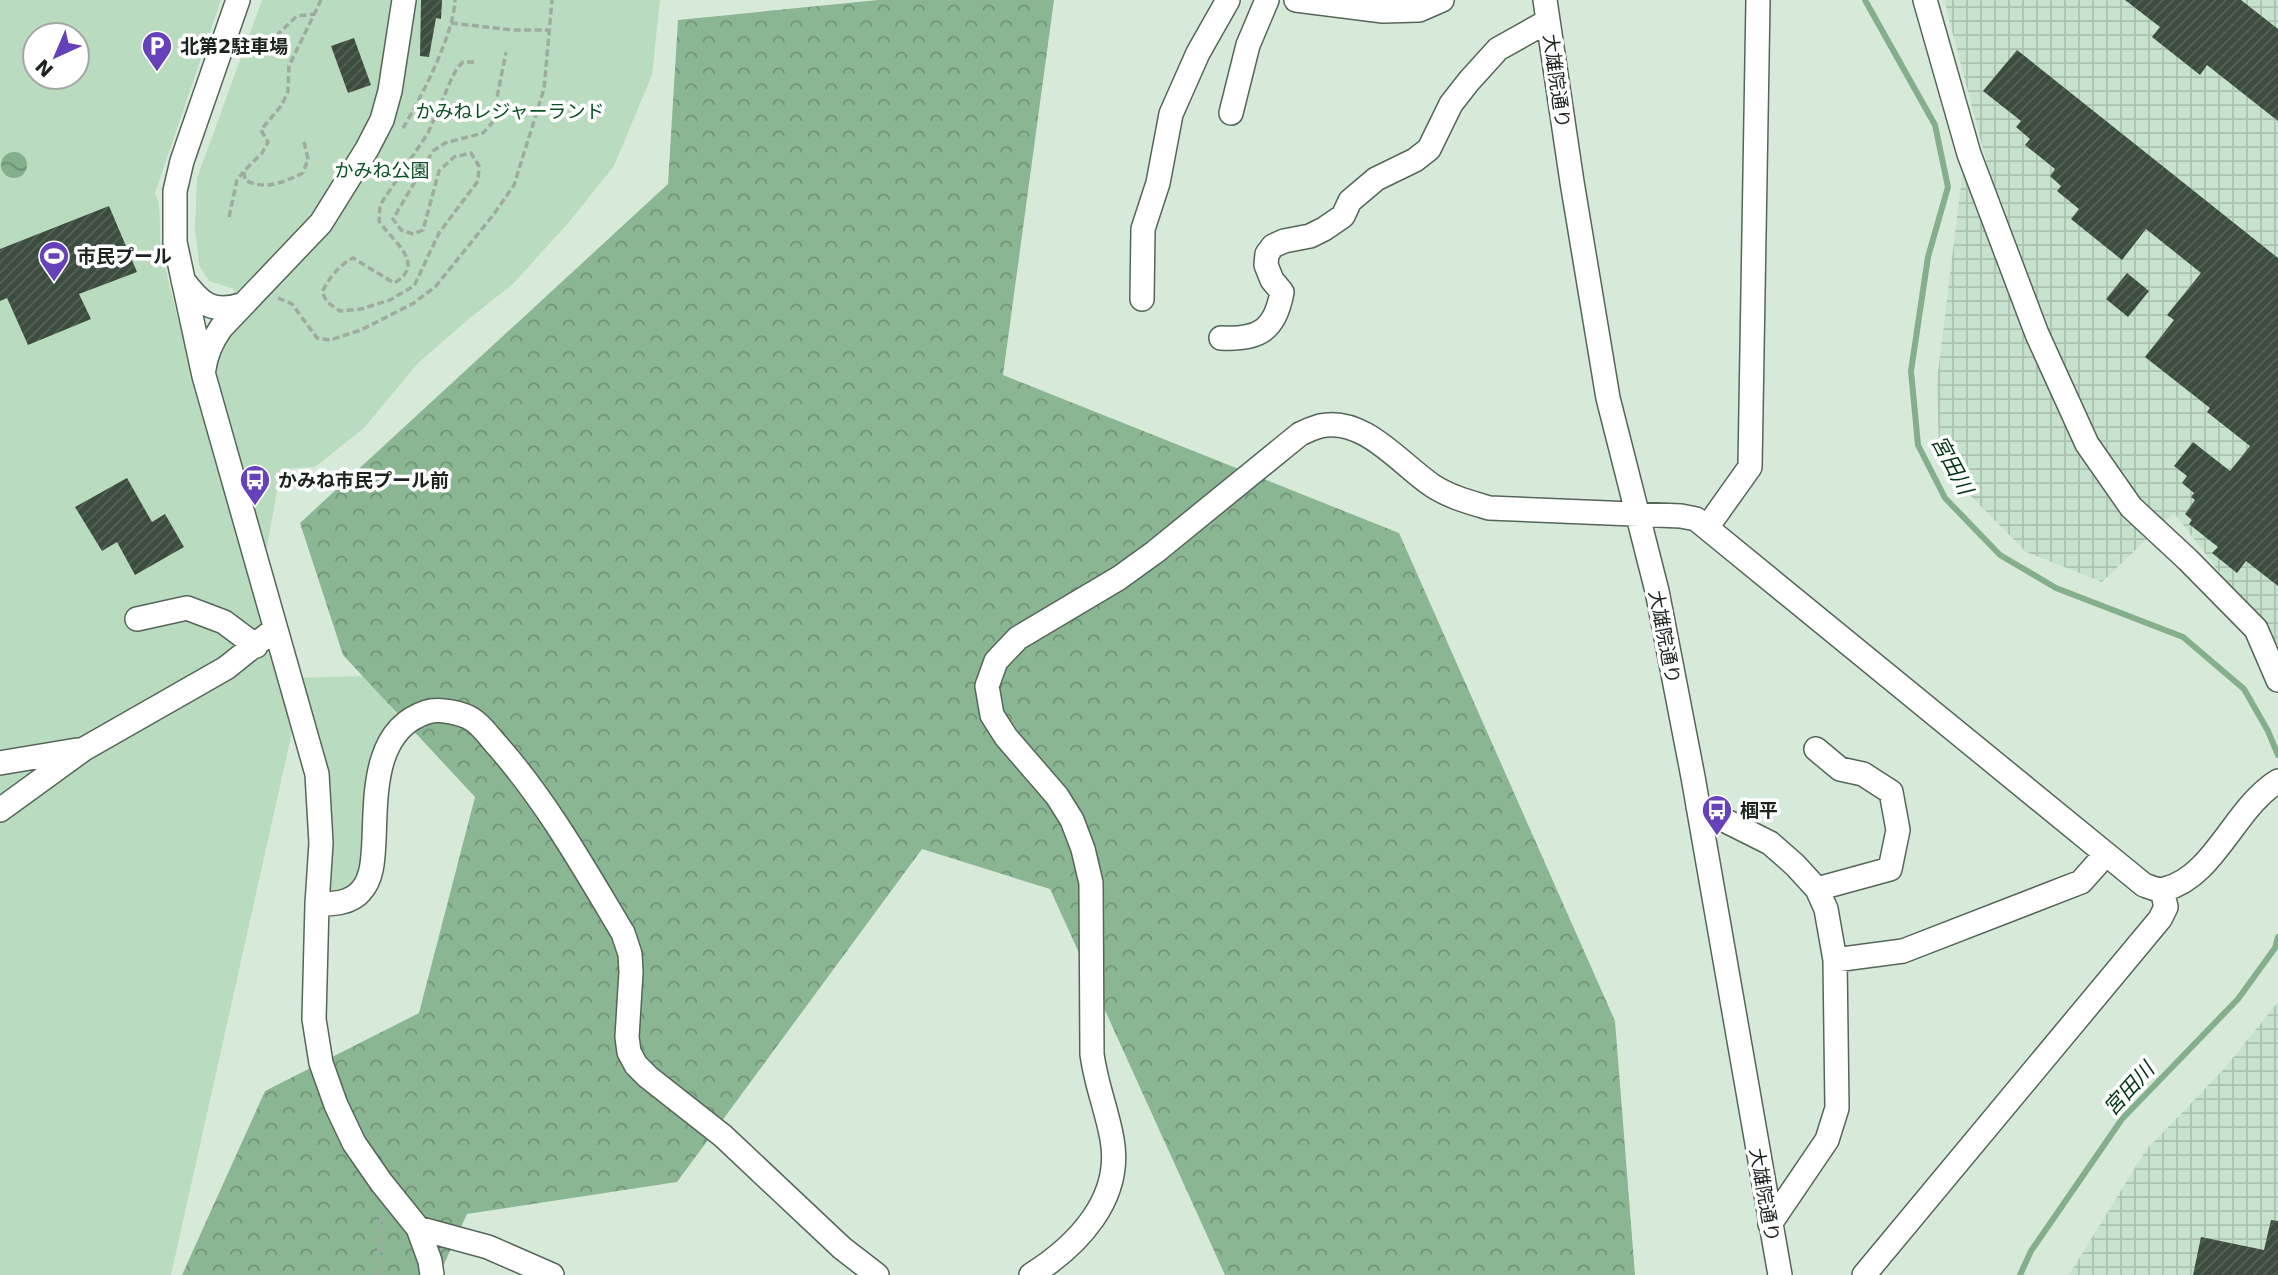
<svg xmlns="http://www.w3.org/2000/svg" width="2278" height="1275" viewBox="0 0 2278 1275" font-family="'DejaVu Sans','Noto Sans JP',sans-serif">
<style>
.industrial{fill:url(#industrial-grid)}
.green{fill:#b9dbbf;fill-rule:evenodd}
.forest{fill:url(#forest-crowns)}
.water{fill:url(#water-waves)}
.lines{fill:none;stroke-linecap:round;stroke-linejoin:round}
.stream{stroke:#84af8c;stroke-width:6}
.building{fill:url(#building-hatch)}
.minor-casing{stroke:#556658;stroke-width:26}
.path{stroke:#9dac9f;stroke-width:3.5;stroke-dasharray:7 3.5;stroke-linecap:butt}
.minor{stroke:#fff;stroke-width:23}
.labels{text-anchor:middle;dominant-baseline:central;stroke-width:7;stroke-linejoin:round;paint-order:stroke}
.poi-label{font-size:19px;font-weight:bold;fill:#1c241e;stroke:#fff;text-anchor:start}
.street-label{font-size:19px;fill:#1c241e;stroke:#fff}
.park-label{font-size:19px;fill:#0a5124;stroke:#fff}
.water-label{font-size:21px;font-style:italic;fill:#013715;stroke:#fff}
</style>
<defs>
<pattern id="industrial-grid" width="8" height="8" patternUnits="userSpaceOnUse" patternTransform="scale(1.75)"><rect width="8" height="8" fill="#c7e2cc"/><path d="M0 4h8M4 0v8" fill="none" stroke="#aac2af"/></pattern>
<pattern id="forest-crowns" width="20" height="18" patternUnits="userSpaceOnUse" patternTransform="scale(1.75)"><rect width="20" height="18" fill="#8bb693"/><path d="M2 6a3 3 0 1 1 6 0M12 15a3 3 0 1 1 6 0" fill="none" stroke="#719477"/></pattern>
<pattern id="water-waves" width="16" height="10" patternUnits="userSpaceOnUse" patternTransform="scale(1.75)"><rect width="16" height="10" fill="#84af8c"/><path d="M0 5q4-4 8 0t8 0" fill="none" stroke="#6b8e72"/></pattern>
<pattern id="building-hatch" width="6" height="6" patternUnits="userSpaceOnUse" patternTransform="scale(1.75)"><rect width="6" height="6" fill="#3c4c3f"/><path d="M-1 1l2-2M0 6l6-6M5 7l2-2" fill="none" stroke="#556358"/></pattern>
</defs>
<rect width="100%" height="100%" fill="#d7eada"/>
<path class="industrial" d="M1944,0H2278V648L2174,513L2102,582L2026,552L1957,482L1939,449L1937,381L1962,176L1987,164Z
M2278,1002V1275H2069L2146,1150L2224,1069Z"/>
<path class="green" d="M0,0H221L155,193C163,208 158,230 161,247C169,285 178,323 190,360L292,732L171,1275H0ZM35,35H77V77H35Z
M262,0H660L652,75L614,166L569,222L514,283L470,318L418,363L364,428L315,467L281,469L266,552L215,369L234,328V289L209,281L199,265L195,228L197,178Z
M366,676L404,724L392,739L369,878L317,904L321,843L290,678Z"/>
<path class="forest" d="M878,0H1054L1003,375L1399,533L1615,1021L1635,1275H1225L1050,889L922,849L677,1182L467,1214L439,1275H182L265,1091L419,1013L475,797L343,655L300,523L668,184L678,20Z"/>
<path class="water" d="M1 165a13 13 0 1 1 26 0a13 13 0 1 1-26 0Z"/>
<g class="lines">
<path class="stream" d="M1865,0L1935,125L1948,187L1928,257L1911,371L1918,445L1945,498L2000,555L2056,588L2183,637L2244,689L2268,731L2278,755
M2020,1275L2031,1251L2122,1119L2238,999L2275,948L2278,937"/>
</g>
<path class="building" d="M421,0H442L441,19L436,18L429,57L420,56Z
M2125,0H2241L2278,29V121L2207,65L2200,75L2152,37L2160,27Z
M354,38L371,85L348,93L331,46Z
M2017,50L2278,258V586L2246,561L2237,573L2212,553L2218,547L2189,524L2192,520L2185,514L2195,500L2191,497L2194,493L2182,483L2187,476L2174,466L2193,442L2230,471L2250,446L2207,412L2210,408L2145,357L2174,320L2167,315L2201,273L2146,229L2122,260L2071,219L2079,209L2057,191L2061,186L2050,176L2055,169L2025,145L2030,139L2016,127L2021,121L1983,91Z
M109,206L137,272L79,294L91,319L28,345L7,298L0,301V249Z
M2127,273L2149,291L2128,317L2106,299Z
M127,478L152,522L165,514L184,547L135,575L117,542L102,551L75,507Z
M2271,1220L2278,1221V1275H2193L2201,1237L2264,1250Z"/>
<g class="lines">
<g class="minor-casing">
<path id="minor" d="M238,0L182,161L175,191V242L204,376L317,774L321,843L317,904L314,1019L321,1063L336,1105L354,1143L381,1182L418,1228L430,1261L432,1275
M1296,0L1383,11L1419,10L1442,0
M1545,0L1572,182L1608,398L1657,591L1693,777L1780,1275
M1925,0L1969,154L2037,334L2087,444L2131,507L2188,560L2256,629L2278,680
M1231,113L1248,45L1267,0
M183,280C200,303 212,314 241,305
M1142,299L1143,229L1158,183L1171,114L1198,53L1228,0
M1221,338C1258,340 1275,331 1282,292L1272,280L1266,265L1267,254L1273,246L1284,241L1310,236L1324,229L1343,216L1350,201L1376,179L1415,160L1429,149L1451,104L1469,81L1498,49L1548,21
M204,369C206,353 212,341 221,328L321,223L367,149L382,120L390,91L404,0
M1708,526L1750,467L1758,0
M137,619L187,608L224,622L256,646
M1816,749L1840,769L1863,774L1891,792L1898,830L1890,869L1817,889
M0,763L77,750
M1698,807L1770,843L1795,865L1817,889L1826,909L1835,960L1837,1108L1827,1140L1770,1224
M0,810L84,749L226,668L275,629
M317,904C332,904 350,904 361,891C373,878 373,857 374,840C376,795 373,729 427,712C439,708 463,713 473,720C481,725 489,736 495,743C546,800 584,868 623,933L630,954L631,972L627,1037L629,1052L636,1065L648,1077L723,1136L842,1248L877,1275
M1835,960L1903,951L2081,882L2105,855
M418,1228L488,1247L552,1275
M1031,1275C1077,1246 1123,1199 1112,1139C1107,1110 1096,1085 1092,1054L1091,883L1083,849L1072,820L1057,796L1006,737L992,715L987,686L996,661L1018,638L1119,578L1155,552L1300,434C1306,431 1313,428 1320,426C1364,416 1400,464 1433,486C1450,497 1469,502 1489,508L1681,516L1696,519L2144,885C2150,887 2158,891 2165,889C2214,877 2235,807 2278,781
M1864,1275L2160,919L2166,907L2162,890"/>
</g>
<path class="path" d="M451,23L513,30H548
M244,45L269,51L279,33L297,16L315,14
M474,62H463L457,68L451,80L428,133L380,205L379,221C393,242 427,264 394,283L353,258C338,266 330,277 322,292L327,302L340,311L361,309L390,300L414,286L439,233L478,181L479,166L471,153L454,157L439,171L423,230L413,234L401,230L393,219L433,151L445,143L483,133L492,123L506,52
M403,128C421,98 454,34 455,0
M304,142L308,159L303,173C283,182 266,191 245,180L244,171L262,153L268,142L261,130L281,106L288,92L289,66L321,0
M229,217L237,180L243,172
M278,298L292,304L317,338L330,340L361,330L414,303L436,286L494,214L514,185L544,89L552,0
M378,1275L381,1214"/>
<use href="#minor" class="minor"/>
</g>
<defs>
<g id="parking-pin" transform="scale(1.575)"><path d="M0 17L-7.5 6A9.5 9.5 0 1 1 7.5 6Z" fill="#6541ba" stroke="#fff"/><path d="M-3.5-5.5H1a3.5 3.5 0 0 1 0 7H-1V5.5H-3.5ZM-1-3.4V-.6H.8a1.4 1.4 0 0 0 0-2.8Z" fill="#fff"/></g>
<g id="stadium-pin" transform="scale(1.575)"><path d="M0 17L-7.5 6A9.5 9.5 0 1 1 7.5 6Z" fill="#6541ba" stroke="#fff"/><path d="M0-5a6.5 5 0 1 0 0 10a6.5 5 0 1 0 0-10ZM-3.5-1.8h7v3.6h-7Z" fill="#fff"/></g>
<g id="bus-pin" transform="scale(1.575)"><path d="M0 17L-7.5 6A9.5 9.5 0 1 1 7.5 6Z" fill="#6541ba" stroke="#fff"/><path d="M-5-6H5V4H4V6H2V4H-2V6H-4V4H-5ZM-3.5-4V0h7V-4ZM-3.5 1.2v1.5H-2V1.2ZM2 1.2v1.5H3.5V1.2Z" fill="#fff"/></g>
</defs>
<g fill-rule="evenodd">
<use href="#parking-pin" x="157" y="46"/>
<use href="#stadium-pin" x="54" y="256"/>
<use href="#bus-pin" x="255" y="480"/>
<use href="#bus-pin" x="1717" y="810"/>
</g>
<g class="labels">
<g class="poi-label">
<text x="180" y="46">北第2駐車場</text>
<text x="77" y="256">市民プール</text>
<text x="278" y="480">かみね市民プール前</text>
<text x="1740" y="810">椢平</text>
</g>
<g class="street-label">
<text transform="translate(1557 81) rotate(82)">大雄院通り</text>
<text transform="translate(1665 637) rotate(79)">大雄院通り</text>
<text transform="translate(1765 1195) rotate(80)">大雄院通り</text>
</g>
<g class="park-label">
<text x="510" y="111">かみねレジャーランド</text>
<text x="382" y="170">かみね公園</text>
</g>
<g class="water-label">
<text transform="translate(1952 465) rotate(62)">宮田川</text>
<text transform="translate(2129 1089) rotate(-48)">宮田川</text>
</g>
</g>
<g transform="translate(56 56) rotate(224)"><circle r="33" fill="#ffffff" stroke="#a4a7a5" stroke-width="2"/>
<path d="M0-5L12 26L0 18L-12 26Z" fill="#6541ba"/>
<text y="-10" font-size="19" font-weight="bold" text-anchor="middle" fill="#1c241e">N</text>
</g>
</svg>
